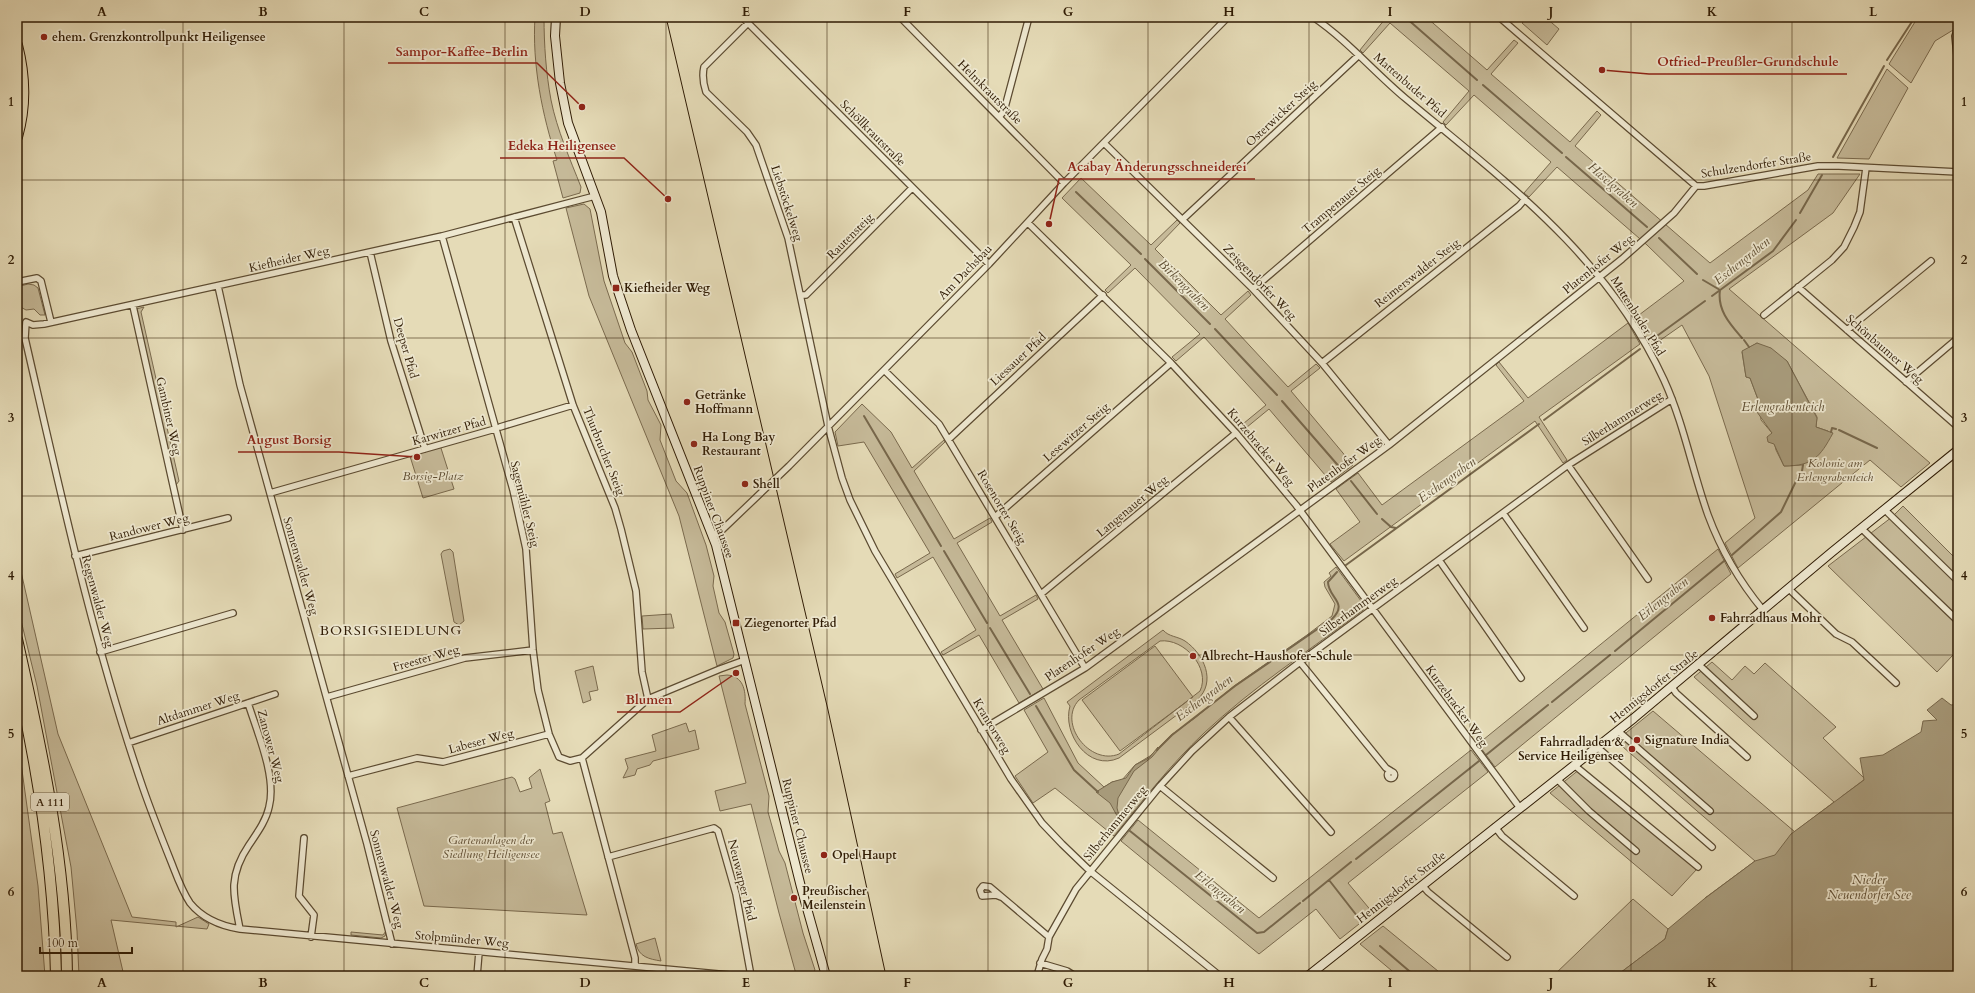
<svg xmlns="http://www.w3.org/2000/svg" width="1975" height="993" viewBox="0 0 1975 993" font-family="Cardo,serif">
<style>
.green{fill:#c6ba99;stroke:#7a6a4e;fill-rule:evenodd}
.water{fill:#a79a7a;stroke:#77674b}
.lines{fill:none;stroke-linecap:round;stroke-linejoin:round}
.stream{stroke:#77674b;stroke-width:2}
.street-casing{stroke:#5c4b31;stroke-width:8}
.secondary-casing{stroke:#2f1b04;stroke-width:10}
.highway-casing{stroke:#2f1b04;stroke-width:12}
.street{stroke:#eee8d0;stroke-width:5.5}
.secondary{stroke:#eee8d0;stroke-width:8}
.highway{stroke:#e5dbb7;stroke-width:10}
.tram{stroke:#2f1b04;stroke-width:1}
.grid{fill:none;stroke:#2f1b04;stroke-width:1;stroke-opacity:0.55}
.poi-dot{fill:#8f2418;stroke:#eee8d0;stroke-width:1.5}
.labels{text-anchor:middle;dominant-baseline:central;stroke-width:3.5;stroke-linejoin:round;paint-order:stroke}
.shield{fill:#eee8d0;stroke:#685841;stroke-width:1}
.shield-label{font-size:11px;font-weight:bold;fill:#2f1b04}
.poi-label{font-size:12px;font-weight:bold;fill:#2f1b04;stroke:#eee8d0;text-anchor:start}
.street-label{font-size:12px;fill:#2f1b04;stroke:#eee8d0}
.park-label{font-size:12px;font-style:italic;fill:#5c4b31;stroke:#eee8d0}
.water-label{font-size:13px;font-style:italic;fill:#5f4e33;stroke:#eee8d0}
.quarter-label{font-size:14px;letter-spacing:1px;fill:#2f1b04;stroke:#eee8d0}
.leader{fill:none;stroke:#8f2418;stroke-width:1.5}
.callout-dot{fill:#8f2418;stroke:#eee8d0;stroke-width:1.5}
.callout-label{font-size:13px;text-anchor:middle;font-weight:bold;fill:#8f2418;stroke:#eee8d0;stroke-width:3.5;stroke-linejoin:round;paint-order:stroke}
.neatline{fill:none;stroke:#2f1b04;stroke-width:1.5}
.grid-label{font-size:13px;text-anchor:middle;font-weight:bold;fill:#2f1b04}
</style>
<rect width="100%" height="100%" fill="#e5dbb7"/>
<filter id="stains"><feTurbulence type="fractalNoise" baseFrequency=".005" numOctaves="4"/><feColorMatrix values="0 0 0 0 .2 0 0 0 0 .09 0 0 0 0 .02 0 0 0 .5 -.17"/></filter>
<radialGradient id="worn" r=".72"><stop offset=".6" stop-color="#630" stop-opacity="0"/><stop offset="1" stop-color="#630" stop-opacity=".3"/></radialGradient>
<path class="green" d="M535,17H544C544,45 546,73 551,100C557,130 570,159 581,187L580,193L563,198L553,161L557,160C542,115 532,64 535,17Z
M1383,17H1426L1487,70L1514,40L1518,43L1491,74L1570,142L1597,111L1601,115L1575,146L1710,263L1808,190L1818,174H1860L1833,213L1729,289L1930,463L1901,487L1870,460L1738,568L1725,543L1755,518L1709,376L1682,325L1652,346L1635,318L1684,281L1647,245L1557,167L1529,197L1524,193L1551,162L1474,95L1446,125L1443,122L1469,91L1390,23L1363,53L1360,50L1385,19ZM1757,343L1787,361L1817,417L1816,427L1828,431L1803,465L1784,466L1776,450L1772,433L1761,420L1759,402L1750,378L1746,377L1742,352Z
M1528,17H1545L1559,29L1547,45L1522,23Z
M1918,17H1958V27L1935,41L1911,83L1889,64Z
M1887,69L1908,88L1869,159L1837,158Z
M1081,178L1151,245L1177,220L1180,223L1155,249L1221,315L1248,291L1251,295L1225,319L1288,387L1316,364L1320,368L1291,391L1353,465L1331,482L1269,409L1241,432L1238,428L1266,405L1204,337L1176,361L1172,357L1200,334L1135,268L1108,293L1105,290L1131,265L1062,198Z
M584,204L590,209L604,281L625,343L632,352L647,391L648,400L661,425L660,440L676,481L687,493L706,545L714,576L713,586L719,613L725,622L734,654L733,658L717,666L679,516L589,296L566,208Z
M28,284L34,285L38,288L45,315H40L34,309L26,310L17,305V287Z
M144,307L141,312L179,481L176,485L136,309Z
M1628,323L1640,344L1539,417L1567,460L1563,463L1535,421L1344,561L1330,544L1360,522L1336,489L1358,473L1382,505L1524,401L1496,365L1499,362L1528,398Z
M862,404L891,432L912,468L944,440L945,442L914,471L954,539L990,518L992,522L957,543L1000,616L1036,595L1038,599L1002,620L1043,689L1019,703L979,635L943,655L941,652L976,630L933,557L897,578L895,574L930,553L864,442L838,446L835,432Z
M440,445L454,489L423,498L409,453Z
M1903,506L1958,561V660L1953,655L1937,672L1828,566L1892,517Z
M450,549L453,552L464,621L459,625L454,622L441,554L443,551Z
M1718,549L1731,574L1495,767L1478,744Z
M17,554L58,734L132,917L176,922V927L198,917L209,924L207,929L111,920L124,976H79L77,931L71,867L37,686L17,604Z
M1336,567L1364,605L1363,610C1310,650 1253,687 1204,733C1171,764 1143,800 1114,836L1055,788L1033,803L1015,776L1048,752L1024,710L1044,698L1078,763L1104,787L1112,782L1122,780L1135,765L1150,756L1171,735L1195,718L1234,686L1307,635L1332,616L1335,604L1325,587L1324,582L1331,576L1329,573Z
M671,614L674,628L643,629L642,616Z
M1163,630C1169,637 1177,636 1185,641C1204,654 1217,682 1197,700L1119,758C1088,772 1062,733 1070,706L1067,702ZM1160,641C1184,638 1211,668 1200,691L1119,754C1090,766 1057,723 1079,700Z
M1155,646L1193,697L1120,751L1082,700Z
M1712,662L1732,680L1745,666L1754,674L1765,663L1836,727L1823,738L1865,779L1841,797L1830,811L1797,830L1834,802L1694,677Z
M593,666L598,690L589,692L591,700L583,703L575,671Z
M727,675C743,676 746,690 745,704L769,796L768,812L779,851L785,863L803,933L815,970L811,976L796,974L779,913L751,804L720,811L715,791L746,783L719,676Z
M1653,711L1795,832L1792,834L1797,843L1705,898L1755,861L1616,741Z
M686,723L689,732L695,730L699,749L653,761L650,765L637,769L635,775L623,778L628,768L625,759L656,751L652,735Z
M17,734L38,886L45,976H17Z
M1471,750L1488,772L1348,883L1373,913L1340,939L1316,909L1259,954L1121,841L1138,820L1259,918Z
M540,769L550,801L545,803L553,834L562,832L587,915L424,906L397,808L512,777L515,779L520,792L532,788L529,778Z
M1580,769L1697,869L1672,896L1550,793Z
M1633,899L1668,929L1665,939L1616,976H1553Z
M1383,926L1444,976H1398L1360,944Z
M386,931L385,936L381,938L351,935V932L383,935Z
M655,938L661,961C649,959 639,957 636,944Z"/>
<path class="water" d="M1757,343L1771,348L1787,361L1817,418L1816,427L1833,433C1820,457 1813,466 1784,466L1774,444L1768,442L1767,437L1772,433L1757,412L1759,402L1750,378L1746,377L1742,351Z
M1942,698L1951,705L1958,704V976H1616L1665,939L1668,929L1704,899L1755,861L1775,855L1791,834L1864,780L1860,758L1883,755L1921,732L1923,721L1937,720L1927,710Z
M1158,747V750L1152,757L1134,771L1118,798L1117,808L1121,823L1110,803L1096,792L1112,782L1126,778L1135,765L1149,758Z"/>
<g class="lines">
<path class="stream" d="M1405,17L1477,80
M1887,60L1915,17
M1483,85L1562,153
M1566,157L1647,227
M1833,157L1884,66
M1076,192L1141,254
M1800,213L1822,175
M1659,238L1697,274
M1145,259L1210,324
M1703,280L1720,290C1717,310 1730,324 1742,338
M1712,296L1773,251L1796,220
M1215,329L1277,395
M1744,340L1749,347
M1650,341L1705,301
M1282,401L1342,470
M864,416L941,546
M1544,420L1640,349
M1839,430L1877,448
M1831,432L1832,428L1836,429
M1802,471L1803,465
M1351,481L1377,514
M1382,519L1391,527L1396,528
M944,551L987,623
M1732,555L1781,512L1800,473
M1346,565L1539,424
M990,628L1030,694
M1615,651L1724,561
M1552,702L1610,655
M1036,706L1074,770L1098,792
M1157,750L1172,735L1235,686L1332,619C1349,602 1328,598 1328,582L1337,572
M1486,755L1548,705
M1130,831L1257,933L1264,932L1300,903
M1356,859L1479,761
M1329,880L1361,921
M1303,901L1351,862
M1380,946L1415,976"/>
<g class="street-casing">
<path id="street" d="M742,17L989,264
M900,17L1064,183
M1313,17C1347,40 1374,72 1405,98C1507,183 1607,256 1664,380C1684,424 1692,470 1708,515C1721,550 1739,581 1763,610
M1499,17L1696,186H1704L1818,166H1839L1958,172
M748,23L704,67C702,76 703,83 706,92L747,132L756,145L788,238L828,426L842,478L850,500L875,551L1011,779L1042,823L1062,844L1090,871L1220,976
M1958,29L1955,36L1958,65
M999,117L1004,111L1029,17
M1104,143L1253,289L1322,363L1389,445
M1957,172L1958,155
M595,196L442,236L44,324L33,325L26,322L25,338C60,490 92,640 143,788C152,814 162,839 172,864C177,877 182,891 190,903C203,919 221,926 240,929L740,976
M514,217L573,405L615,508L621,529L636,591L642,672L648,699
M1183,219L1359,55
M1028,223L1171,363L1236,433L1296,505L1520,808
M442,236L513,490L526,549L533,650L538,690L549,734L559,757L570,761L582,758L648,699L720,669L745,660
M370,252L391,341L425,449
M17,282L37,278L41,281L51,322
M218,286L240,385L367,844L392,944
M1798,287L1958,427
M1253,289L1442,127
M801,295H806L819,282L912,188
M133,306L183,530
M1764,315L1832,260L1844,247L1854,227L1860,212L1866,168
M1847,330L1931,261
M1322,363L1519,206L1525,199
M884,370L939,424L1085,668
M1906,382L1958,338
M500,427L573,405
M949,439L1103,295
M1568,465L1648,579
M270,493L495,429
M1885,510L1958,581
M1503,513L1584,628
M995,517L1171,363
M1862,529L1958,621
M713,535L722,530L789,466L989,264L1064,183L1228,17
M75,556L228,518
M1439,560L1521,678
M1789,589L1836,634L1852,642L1896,683
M1041,594L1236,433
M100,652L233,613
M1300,662L1386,768L1391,771
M1699,665L1754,716
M1672,687L1676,693L1747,757
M327,697L465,658L533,650
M1229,717L1331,832
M981,730L1085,668L1389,445L1622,259L1674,213L1696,186
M1618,731L1710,811
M128,743L275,694
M1597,747L1712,847
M582,758L635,958V965
M1574,765L1698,867
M1387.5 775a3.5 3.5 0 1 1 7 0a3.5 3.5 0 1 1-7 0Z
M348,776L417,758L443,762L549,734
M1557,779L1589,811L1636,851
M1160,786L1273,878
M1495,827L1502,836L1574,896
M304,838L299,896L314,915L311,937
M608,857L714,828L718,831L736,894L751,976
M1422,885L1428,892L1507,957
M1001,897L996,895L982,896L980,890L983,886L990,887L1049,937
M240,929C233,895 228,876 249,845C257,833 266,821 269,807C277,777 257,732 248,703
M1040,963L1067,971L1075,976
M477,976L479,952
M1037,976L1042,959L1047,949L1049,937L1076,889L1160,786L1192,751L1229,717L1300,662L1568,465L1672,399"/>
</g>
<g class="secondary-casing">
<path id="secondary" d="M556,17L555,36L560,83L568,123L601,212L613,276L631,330L716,545L801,887L826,976
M1308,976L1634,718L1832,552L1958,450"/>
</g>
<g class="highway-casing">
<path id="highway" d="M17,45C25,76 26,106 17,137
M17,639C42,750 66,862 67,976
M17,677C39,775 54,876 56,976"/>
</g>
<use href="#street" class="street"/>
<use href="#secondary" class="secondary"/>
<use href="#highway" class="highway"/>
<path class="tram" d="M666,17L828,710L886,976"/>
</g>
<path class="grid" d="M183,17V976M344,17V976M505,17V976M666,17V976M827,17V976M988,17V976M1148,17V976M1309,17V976M1470,17V976M1631,17V976M1792,17V976M17,180H1958M17,338H1958M17,496H1958M17,655H1958M17,813H1958"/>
<g class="poi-dot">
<circle cx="44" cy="37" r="4"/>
<rect x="612" y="284" width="8" height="8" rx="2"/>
<circle cx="687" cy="402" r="4"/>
<circle cx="694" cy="444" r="4"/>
<circle cx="745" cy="484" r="4"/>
<circle cx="1712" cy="618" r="4"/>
<rect x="732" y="619" width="8" height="8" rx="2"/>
<circle cx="1193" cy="656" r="4"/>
<circle cx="1637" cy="740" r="4"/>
<circle cx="1632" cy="749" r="4"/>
<circle cx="824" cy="855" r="4"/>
<circle cx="794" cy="898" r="4"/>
</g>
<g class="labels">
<rect class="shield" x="31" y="793" width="38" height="18" rx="3"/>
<g class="shield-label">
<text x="50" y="802">A 111</text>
</g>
<g class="poi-label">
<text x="52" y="37">ehem. Grenzkontrollpunkt Heiligensee</text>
<text x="624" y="288">Kiefheider Weg</text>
<text x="695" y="395">Getränke<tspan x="695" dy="14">Hoffmann</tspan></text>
<text x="702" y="437">Ha Long Bay<tspan x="702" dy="14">Restaurant</tspan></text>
<text x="753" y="484">Shell</text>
<text x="1720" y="618">Fahrradhaus Mohr</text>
<text x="744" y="623">Ziegenorter Pfad</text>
<text x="1201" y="656">Albrecht-Haushofer-Schule</text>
<text x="1645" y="740">Signature India</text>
<text x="1624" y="742" text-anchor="end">Fahrradladen &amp;<tspan x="1624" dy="14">Service Heiligensee</tspan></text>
<text x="832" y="855">Opel Haupt</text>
<text x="802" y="891">Preußischer<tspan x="802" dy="14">Meilenstein</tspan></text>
</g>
<g class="street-label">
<text transform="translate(1410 85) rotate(41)">Mattenbuder Pfad</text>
<text transform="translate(990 92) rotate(45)">Helmkrautstraße</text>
<text transform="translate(1281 113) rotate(-43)">Osterwicker Steig</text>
<text transform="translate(873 133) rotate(45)">Schöllkrautstraße</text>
<text transform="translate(1756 165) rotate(-9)">Schulzendorfer Straße</text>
<text transform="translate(1341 200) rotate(-40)">Trampenauer Steig</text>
<text transform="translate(787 203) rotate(72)">Liebstöckelweg</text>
<text transform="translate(850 236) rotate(-45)">Rautensteig</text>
<text transform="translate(289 259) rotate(-13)">Kiefheider Weg</text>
<text transform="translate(1598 264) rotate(-39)">Platenhofer Weg</text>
<text transform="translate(965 272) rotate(-46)">Am Dachsbau</text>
<text transform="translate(1417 273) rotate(-38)">Reimerswalder Steig</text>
<text transform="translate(1260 282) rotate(46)">Zeisgendorfer Weg</text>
<text transform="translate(1638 316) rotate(58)">Mattenbuder Pfad</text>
<text transform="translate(406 348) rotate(74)">Deeper Pfad</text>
<text transform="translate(1885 349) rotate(41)">Schönbaumer Weg</text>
<text transform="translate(1018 359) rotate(-43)">Liessauer Pfad</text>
<text transform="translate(169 416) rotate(77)">Gambiner Weg</text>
<text transform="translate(1622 418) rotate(-32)">Silberhammerweg</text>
<text transform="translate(449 431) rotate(-16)">Karwitzer Pfad</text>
<text transform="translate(1076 432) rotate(-41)">Lesewitzer Steig</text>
<text transform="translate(1261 447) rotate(50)">Kurzebracker Weg</text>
<text transform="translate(604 451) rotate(68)">Thurbrucher Steig</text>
<text transform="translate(1344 464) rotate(-36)">Platenhofer Weg</text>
<text transform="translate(525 504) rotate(76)">Sagemühler Steig</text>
<text transform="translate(1132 506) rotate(-40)">Langenauer Weg</text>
<text transform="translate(1002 507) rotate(59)">Rosenorter Steig</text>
<text transform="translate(714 512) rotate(70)">Ruppiner Chaussee</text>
<text transform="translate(149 527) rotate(-14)">Randower Weg</text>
<text transform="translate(301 566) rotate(74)">Sonnenwalder Weg</text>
<text transform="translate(98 601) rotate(75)">Regenwalder Weg</text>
<text transform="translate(1358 606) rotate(-36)">Silberhammerweg</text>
<text transform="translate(1082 654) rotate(-34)">Platenhofer Weg</text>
<text transform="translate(426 658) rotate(-16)">Freester Weg</text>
<text transform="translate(1654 686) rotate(-39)">Hennigsdorfer Straße</text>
<text transform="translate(1457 706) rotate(54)">Kurzebracker Weg</text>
<text transform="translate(198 708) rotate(-18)">Altdammer Weg</text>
<text transform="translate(992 726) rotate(59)">Krantorweg</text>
<text transform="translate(481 741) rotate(-15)">Labeser Weg</text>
<text transform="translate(271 746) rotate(75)">Zanower Weg</text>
<text transform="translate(1115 823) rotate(-51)">Silberhammerweg</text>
<text transform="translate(798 826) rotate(76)">Ruppiner Chaussee</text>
<text transform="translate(387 879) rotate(75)">Sonnenwalder Weg</text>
<text transform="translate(742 880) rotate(76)">Neuwarper Pfad</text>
<text transform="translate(1401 887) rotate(-38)">Hennigsdorfer Straße</text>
<text transform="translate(462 939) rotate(5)">Stolpmünder Weg</text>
</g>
<g class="park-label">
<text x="1835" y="463">Kolonie am<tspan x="1835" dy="14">Erlengrabenteich</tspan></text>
<text x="433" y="476">Borsig-Platz</text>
<text x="491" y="840">Gartenanlagen der<tspan x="491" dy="14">Siedlung Heiligensee</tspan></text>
</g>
<g class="water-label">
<text transform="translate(1613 185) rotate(41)">Haselgraben</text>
<text transform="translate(1742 261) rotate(-39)">Eschengraben</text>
<text transform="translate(1184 285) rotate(45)">Birkengraben</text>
<text x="1783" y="407">Erlengrabenteich</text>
<text transform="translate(1447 480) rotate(-36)">Eschengraben</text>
<text transform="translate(1663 599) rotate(-39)">Erlengraben</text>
<text transform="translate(1204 698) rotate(-37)">Eschengraben</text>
<text x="1869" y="880">Nieder<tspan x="1869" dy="15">Neuendorfer See</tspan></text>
<text transform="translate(1220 892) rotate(39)">Erlengraben</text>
</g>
<g class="quarter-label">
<text x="391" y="630">BORSIGSIEDLUNG</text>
</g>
</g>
<path class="leader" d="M582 107L537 63H388M1602 70L1649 74H1847M668 199L624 158H500M1049 224L1059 179H1255M417 457L339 452H238M736 673L680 712H617"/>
<g class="callout-dot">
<circle cx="582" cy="107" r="4"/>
<circle cx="1602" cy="70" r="4"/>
<circle cx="668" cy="199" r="4"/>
<circle cx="1049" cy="224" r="4"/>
<circle cx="417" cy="457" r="4"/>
<circle cx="736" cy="673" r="4"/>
</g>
<g class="callout-label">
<text x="462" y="56">Sampor-Kaffee-Berlin</text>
<text x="1748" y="66">Otfried-Preußler-Grundschule</text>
<text x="562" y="150">Edeka Heiligensee</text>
<text x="1157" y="171">Acabay Änderungsschneiderei</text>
<text x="289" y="444">August Borsig</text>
<text x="649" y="704">Blumen</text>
</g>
<rect width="1975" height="993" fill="none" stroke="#e5dbb7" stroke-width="44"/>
<path d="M40 947v6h92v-6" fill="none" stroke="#2f1b04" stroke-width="2"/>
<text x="46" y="947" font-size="12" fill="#2f1b04" stroke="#eee8d0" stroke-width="3" paint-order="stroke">100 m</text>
<rect x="22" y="22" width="1931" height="949" class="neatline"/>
<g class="grid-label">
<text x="102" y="16">A</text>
<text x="263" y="16">B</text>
<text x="424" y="16">C</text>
<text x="585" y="16">D</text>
<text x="746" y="16">E</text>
<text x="907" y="16">F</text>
<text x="1068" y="16">G</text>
<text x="1229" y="16">H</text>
<text x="1390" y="16">I</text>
<text x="1551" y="16">J</text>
<text x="1712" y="16">K</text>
<text x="1873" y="16">L</text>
<text x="11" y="106">1</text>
<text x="1964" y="106">1</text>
<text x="11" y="264">2</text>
<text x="1964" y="264">2</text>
<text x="11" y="422">3</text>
<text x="1964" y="422">3</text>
<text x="11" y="580">4</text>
<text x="1964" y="580">4</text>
<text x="11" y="738">5</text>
<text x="1964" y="738">5</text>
<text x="11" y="896">6</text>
<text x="1964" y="896">6</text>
<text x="102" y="987">A</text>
<text x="263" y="987">B</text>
<text x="424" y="987">C</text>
<text x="585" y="987">D</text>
<text x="746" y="987">E</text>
<text x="907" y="987">F</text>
<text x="1068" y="987">G</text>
<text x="1229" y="987">H</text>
<text x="1390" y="987">I</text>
<text x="1551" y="987">J</text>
<text x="1712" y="987">K</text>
<text x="1873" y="987">L</text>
</g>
<rect width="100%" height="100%" filter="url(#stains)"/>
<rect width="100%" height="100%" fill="url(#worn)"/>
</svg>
